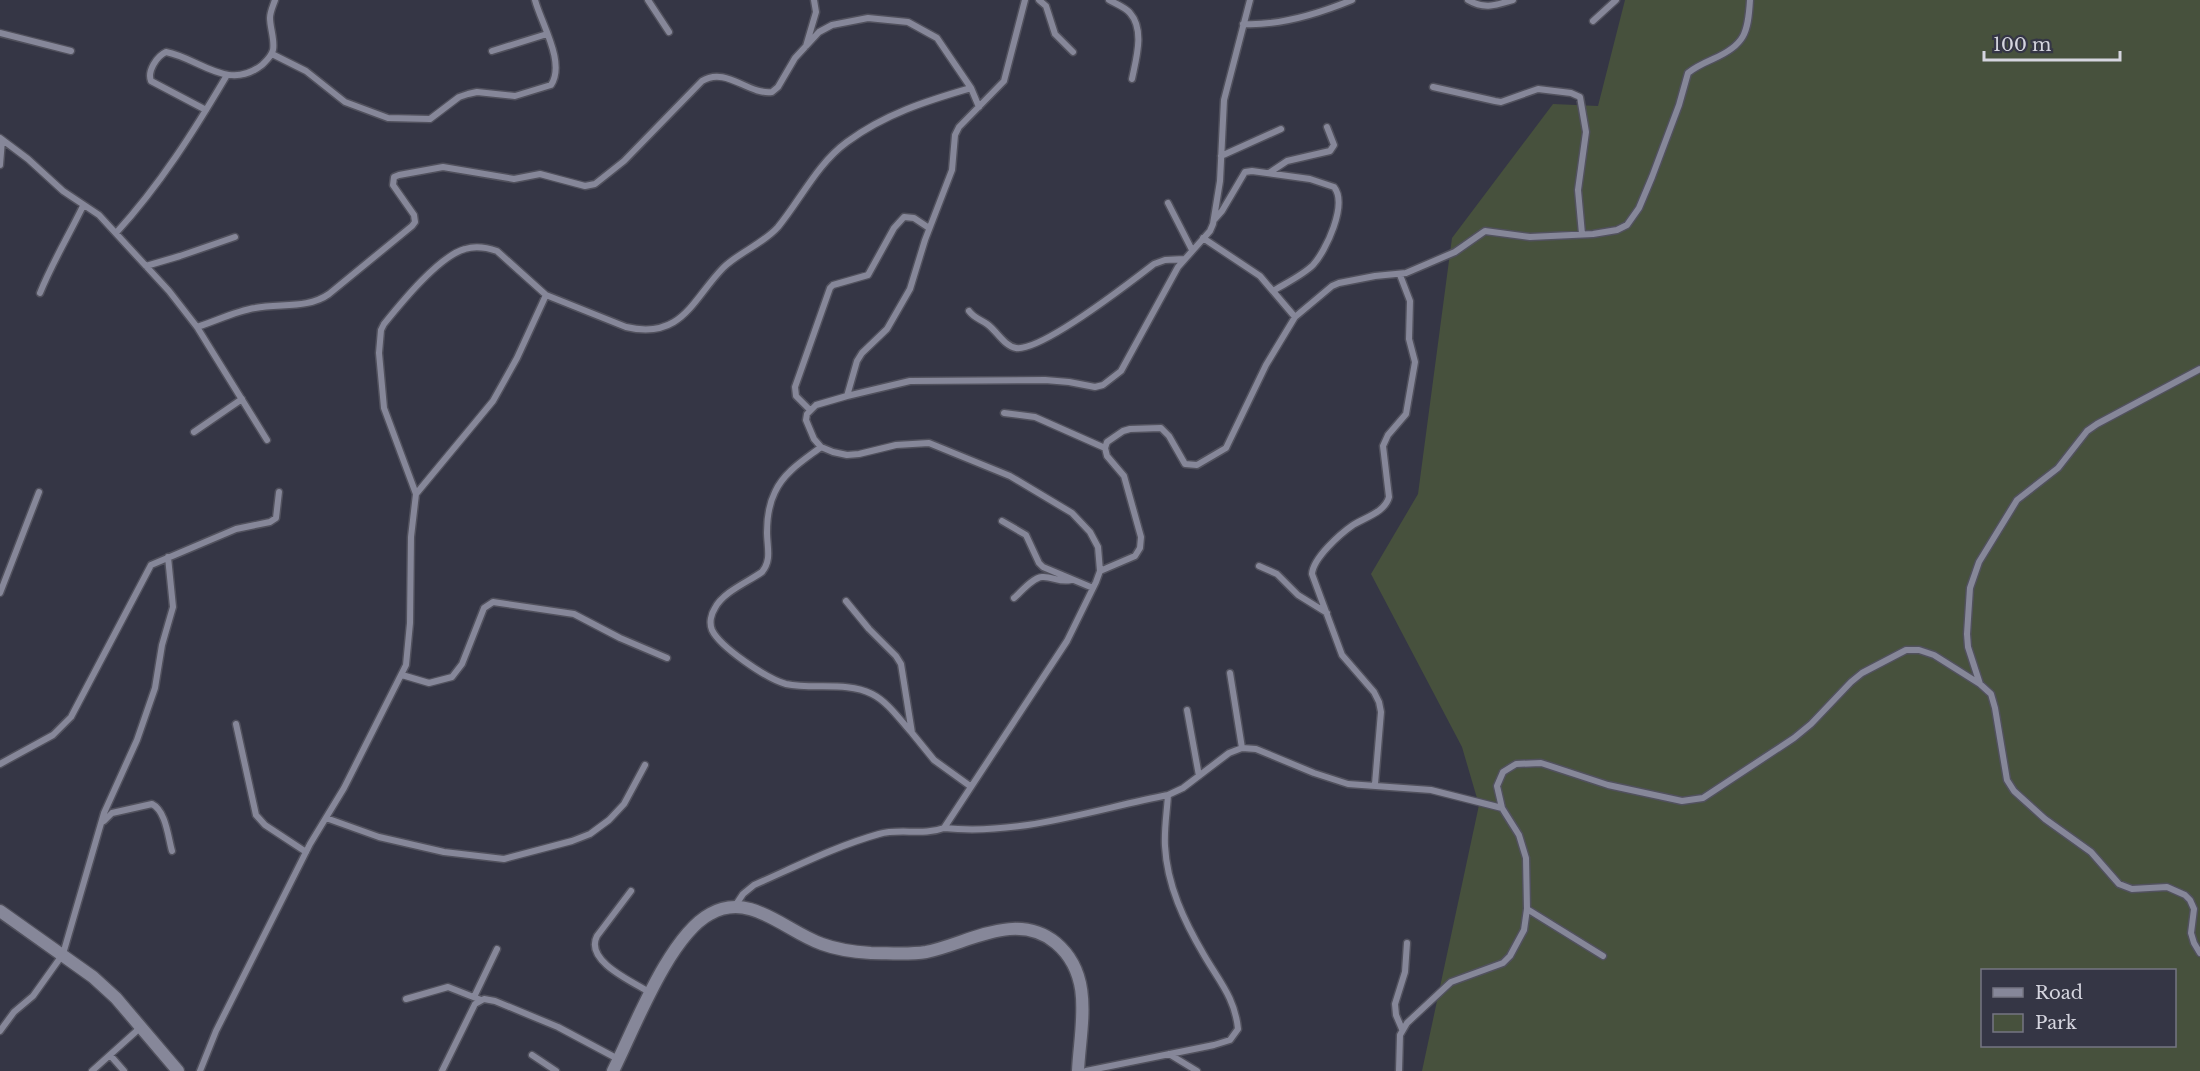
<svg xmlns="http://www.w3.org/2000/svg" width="2200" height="1071" viewBox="0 0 2200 1071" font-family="'Libre Baskerville',serif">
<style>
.green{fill:#47513d;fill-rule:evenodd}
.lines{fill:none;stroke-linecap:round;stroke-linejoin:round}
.minor-casing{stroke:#51515d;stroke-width:9}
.secondary-casing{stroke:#51515d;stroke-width:15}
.minor{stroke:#868799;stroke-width:6}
.secondary{stroke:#868799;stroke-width:12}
</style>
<rect width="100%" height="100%" fill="#353645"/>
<path class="green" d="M1625,0H2200V1071H1422L1479,805L1462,747L1371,574L1418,494L1452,238L1553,104L1598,106ZM1982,970H2174V1046H1982Z"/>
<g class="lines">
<g class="minor-casing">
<path id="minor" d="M648,0L669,32
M1039,0L1046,6L1055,34L1073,52
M1109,0C1116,4 1125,7 1130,13C1145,30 1136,59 1132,79
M1468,0C1485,10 1496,5 1513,0
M1593,21L1616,0
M1243,24C1280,26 1318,14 1352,0
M0,33L71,51
M806,46L816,12L814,0
M492,51L547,34
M272,54L306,71L345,102L388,118L430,119L459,97L468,94L477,92L515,96L551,85C566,63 541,23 535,0
M1433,87L1495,101L1501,102L1538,89L1571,93L1580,97L1586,132L1578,190L1582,234
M206,110L151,81C147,71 157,56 166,52C199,58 228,92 262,65C267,60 271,57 273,50C275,40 270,28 270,18C270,12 273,6 275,0
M0,138L28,159L63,191L99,215L169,291L197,327L267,440
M1221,156L1281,129
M0,165L2,140
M1269,173L1287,161L1330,151L1334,145L1327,127
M1168,203L1192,250
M1214,220L1222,211L1245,172L1252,171L1310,179L1334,187C1348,204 1326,251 1313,265C1303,275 1286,283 1273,291
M116,233C160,185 194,131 227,75
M1203,238L1260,276L1295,317
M146,266L180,256L235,237
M40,293C52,263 69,235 83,206
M969,311C974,318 980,319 987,324C997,331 1004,346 1016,348C1041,352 1132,281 1154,264L1165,260L1184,259
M197,327C216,321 236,311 255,308C280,303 308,309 329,294L412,226L415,222L414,215L393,185L394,177L399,175L443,167L514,179L540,174L585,186L595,184L624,161L702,81C726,66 748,95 772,92L778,87L795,58L819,32L832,25L868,18L908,22L937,38L971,88L979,107
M847,396L857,361L862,353L887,329L910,289L925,240L952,170L955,135L959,127L1004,81L1025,0
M810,410L796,396L795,387L830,288L833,285L868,275L894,228L904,217L914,218L929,228
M1004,413L1035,417L1105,448
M194,432L242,399
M821,447C804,460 784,472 775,492C769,504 767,518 767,532C767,547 772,560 762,572C748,582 723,592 715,608C711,614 709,623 712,630C720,647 767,679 786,684C813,690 846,681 872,694C888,702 900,720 912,733
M416,494L493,401L517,358L546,295
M1002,521L1026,535L1039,563L1043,567L1093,588
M1259,566L1277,574L1298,595L1327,613
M1100,571L1135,556L1140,548L1141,537L1124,476L1107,456L1105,448L1107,442L1123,431L1130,429L1161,428L1169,436L1185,464L1197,465L1226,448L1266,365L1295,317L1332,286L1339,283L1375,276L1406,273L1455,252L1485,231L1530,237L1593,234L1617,230L1627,225L1639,208L1652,177L1679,105L1688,73C1695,67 1704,63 1713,59C1745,45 1748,33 1750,0
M0,593L39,492
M1014,598C1021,592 1032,578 1042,577C1052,576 1060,583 1071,580
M846,601L869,629L896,656L901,664L912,733L934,760L970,786
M1230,673L1242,748
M402,675L429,683L452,677L462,664L484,608L493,602L574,614L620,638L667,658
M1980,684L1968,647L1967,634L1970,588L1979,562L2017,500L2058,468L2087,431L2097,424L2200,369
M1187,710L1199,776
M236,724L256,815L265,825L306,852
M0,764L53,735L71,717L151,565L236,529L270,522L276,518L279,492
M1375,784L1381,712L1379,702L1374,692L1342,655L1312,574C1313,558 1340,534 1353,525C1366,517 1385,512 1389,497L1383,446L1388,435L1406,414L1415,362L1409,339L1410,301L1400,275
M1502,808L1497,786L1503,772L1516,764L1541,763L1608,785L1682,801L1703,798L1794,738L1811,724L1851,682L1862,673L1906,650H1919L1934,655L1980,684L1991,694L1995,708L2007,780L2014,791L2045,819L2091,852L2119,884L2132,889L2167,887L2185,895L2190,900L2194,909L2191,933L2194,943L2200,953
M326,818L379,837L444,852L504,859L572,841L590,834L609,820L624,804L645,765
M104,821L112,813L152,804C166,811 168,837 172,851
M944,828C1020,836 1095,809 1168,795L1183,788L1229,753L1242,748L1256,749L1314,773L1348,784L1431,790L1502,808L1519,835L1526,858L1527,909L1524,930L1510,956L1503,963L1451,982L1407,1023L1400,1035L1399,1071
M631,891L597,936C584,961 633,982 651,993
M735,906L743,894L754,885C795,867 836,846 879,834C900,828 923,836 944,828L1067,641L1096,582L1100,571L1098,547L1090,532L1072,513L1010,476L929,443L896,445L859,454L847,455L833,452L821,447L814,439L806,420L807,414L816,405L847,396L910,381L1045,380L1069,382L1095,387L1103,385L1121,371L1178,267L1210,231L1213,224L1220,181L1224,100L1250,0
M1527,909L1603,956
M474,997L497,949
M406,999L448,987L481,1000
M1402,1029L1396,1015L1395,1004L1405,972L1407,943
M0,1031L14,1012L33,996L63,954L104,813L137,740L155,688L162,645L173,607L168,557
M1169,1054L1197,1071
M110,1055L124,1071
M532,1055L556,1071
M92,1071L141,1027
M200,1071L216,1031L310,844L344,788L406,665L410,623L411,537L416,494L384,408L379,353L381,330L384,324C401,303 439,256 465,249C475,246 488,248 497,251L546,295L626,327C682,340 692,300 723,268C739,252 763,244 778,227C801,199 817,164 847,142C885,114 926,101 971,88
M442,1071L475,1004L484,999L495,1001L558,1027L618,1059
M1086,1071L1214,1045L1230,1040L1238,1029C1235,998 1219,981 1204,955C1184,921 1167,885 1165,846C1164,829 1167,812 1168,795"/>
</g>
<g class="secondary-casing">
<path id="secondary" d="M0,911L93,977L116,998L178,1071
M613,1071C634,1029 669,936 710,914C750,891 785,931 822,944C838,950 855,952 871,953C889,953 908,955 926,952C967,944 1016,910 1056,943C1095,976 1080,1027 1078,1071"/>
</g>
<use href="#minor" class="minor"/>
<use href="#secondary" class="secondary"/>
</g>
<rect x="1981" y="969" width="195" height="78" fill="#353645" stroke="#757683" stroke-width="1.5"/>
<rect x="1993" y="988" width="30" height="9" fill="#868799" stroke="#757683" stroke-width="1.5"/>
<text x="2035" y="999" font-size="18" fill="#d5d5df">Road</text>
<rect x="1993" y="1014" width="30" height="18" fill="#47513d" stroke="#757683" stroke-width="1.5"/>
<text x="2035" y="1029" font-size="18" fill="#d5d5df">Park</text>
<path d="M1984 51v9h136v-9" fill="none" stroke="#d5d5df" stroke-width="3"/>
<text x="1993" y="51" font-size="18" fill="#d5d5df" stroke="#353645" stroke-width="4.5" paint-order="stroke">100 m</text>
</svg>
